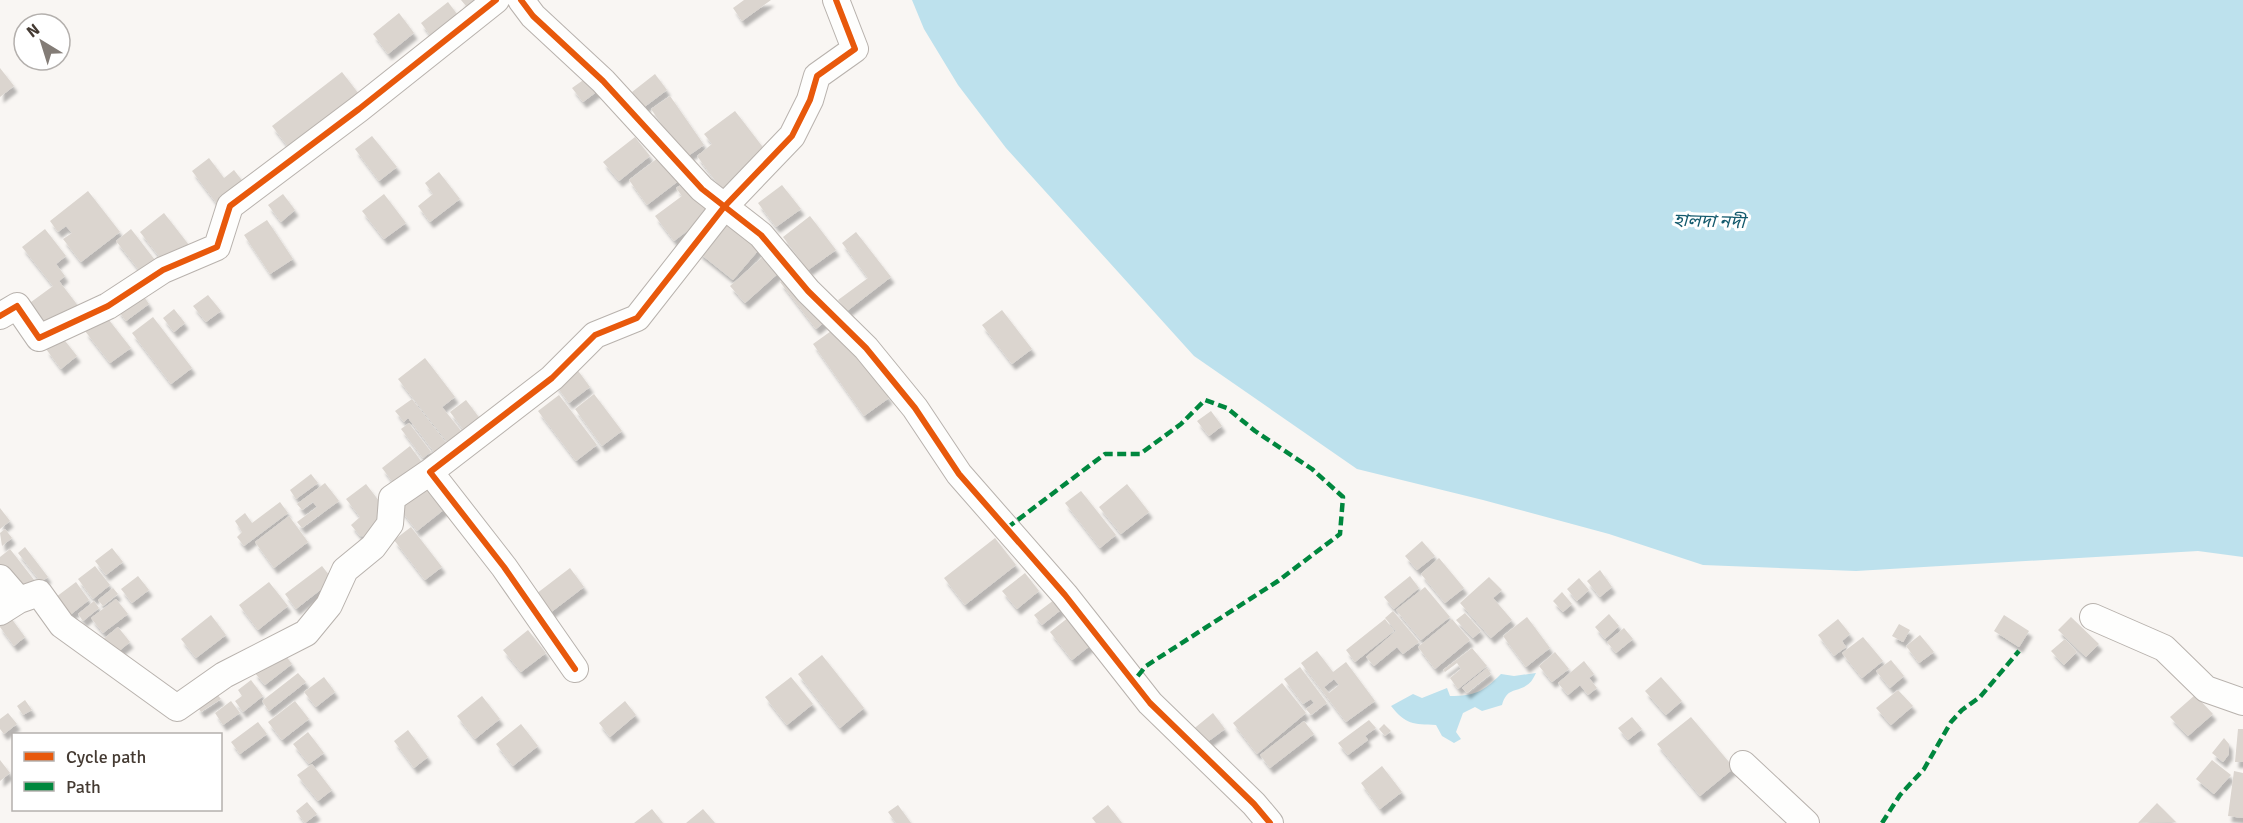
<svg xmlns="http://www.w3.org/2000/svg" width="2243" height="823" viewBox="0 0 2243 823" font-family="Signika,'Noto Sans Bengali',sans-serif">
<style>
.water{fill:#bde1ed}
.building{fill:#dbd5cf;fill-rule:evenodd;filter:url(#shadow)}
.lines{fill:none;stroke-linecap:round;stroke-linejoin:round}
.minor-casing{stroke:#b8b2ad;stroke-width:28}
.minor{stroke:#fefefd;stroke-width:26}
.quiet{stroke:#00873e;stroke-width:4.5;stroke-dasharray:9 4.5;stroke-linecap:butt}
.cycleway-casing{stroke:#fff;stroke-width:10}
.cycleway{stroke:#e8590c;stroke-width:6}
.labels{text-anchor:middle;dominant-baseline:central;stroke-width:6;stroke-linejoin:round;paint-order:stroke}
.water-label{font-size:18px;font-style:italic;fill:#145a6d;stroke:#fff}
</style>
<defs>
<filter id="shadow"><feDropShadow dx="3.5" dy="6" stdDeviation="1.5" flood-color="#0004"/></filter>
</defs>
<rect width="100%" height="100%" fill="#f9f6f3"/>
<path class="water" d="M912,0H2243V557L2198,551L1856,571L1703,565L1609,534L1483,500L1357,469L1194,356L1006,148L958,85L924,29Z
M1536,673C1534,677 1531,683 1527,685C1516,693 1507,687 1502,705L1482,711L1475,707L1463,713L1456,732L1461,739L1454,743L1442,736L1436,725C1413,724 1406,725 1391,706L1413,694L1422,698L1447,688L1450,696C1475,696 1483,692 1501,674L1514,676Z"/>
<path class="building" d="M461,0H487L471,12Z
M744,0H771L742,21L733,8Z
M448,2L463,22L436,43L421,23Z
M399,13L414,33L388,54L373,34Z
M0,68L14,86L0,97Z
M342,72L362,98L292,152L272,126Z
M655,74L667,90L643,108L632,92Z
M589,76L599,90L583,102L572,88Z
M670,96L704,145L685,158L651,109Z
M735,111L769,155L723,191L697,156L712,144L704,134Z
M372,136L397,167L379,181L355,149Z
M635,137L650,156L619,181L603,162Z
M663,154L681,179L647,205L629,180Z
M209,158L224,178L234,170L247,187L231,193L217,204L192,171Z
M439,172L460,199L430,222L418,206L433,194L425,183Z
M688,180L712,212L674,241L655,216L682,196L676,188Z
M782,185L801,209L776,227L758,203Z
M88,191L120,232L81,262L63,239L72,233L66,226L58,232L50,221Z
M283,194L295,210L281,222L268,205Z
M384,194L406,223L384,239L362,211Z
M164,213L189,245L165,264L140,232Z
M810,216L836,250L808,270L783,237Z
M727,217L762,246L733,280L698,252Z
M267,220L293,259L270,274L244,235Z
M45,229L66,256L56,264L65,276L59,281L79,307L47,331L27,305L53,286L22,247Z
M131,229L158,264L143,275L116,241Z
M856,232L891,277L847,311L838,300L868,278L842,243Z
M767,253L782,270L745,303L730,286Z
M790,275L826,321L816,329L780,282Z
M140,291L149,304L126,321L117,309Z
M208,295L221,311L206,322L193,306Z
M174,309L185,323L174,332L163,318Z
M1002,310L1032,349L1012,364L982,325Z
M105,315L131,348L110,363L85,331Z
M153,317L192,368L171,384L132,333Z
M838,326L889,398L864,416L813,344Z
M62,337L77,356L61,369L46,349Z
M425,358L455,397L442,407L462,432L448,443L398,379Z
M576,368L590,387L569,403L555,384Z
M594,394L622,431L602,446L575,409Z
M559,395L597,445L576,461L538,411Z
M412,399L447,444L435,453L408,418L404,422L395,411Z
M466,400L481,420L466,433L450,412Z
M1211,411L1222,426L1209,436L1197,421Z
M409,423L431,452L423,458L401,429Z
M410,446L426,468L398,489L382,468Z
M311,474L318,483L296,499L290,490Z
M325,483L339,501L302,528L297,522L317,507L313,502L302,510L297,504Z
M426,483L446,508L417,531L397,505Z
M366,484L389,514L378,537L360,536L351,525L360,517L346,499Z
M1127,484L1149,512L1121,534L1099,507Z
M1081,491L1116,535L1100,548L1065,503Z
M280,502L288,513L244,546L237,537L242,532L235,521L245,513L252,523Z
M0,508L10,521L0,529Z
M289,516L308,542L274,568L255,542Z
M411,527L442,567L425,580L394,540Z
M5,529L12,538L2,546L0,533Z
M995,538L1016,565L965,605L944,578Z
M1422,541L1435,556L1417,570L1405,556Z
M25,547L48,577L41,582L18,553Z
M112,548L123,562L106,575L95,561Z
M10,549L38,585L20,598L0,573V557Z
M1439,558L1464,588L1445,603L1421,574Z
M95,566L110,585L93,599L78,579Z
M322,566L333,580L296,609L285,594Z
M570,568L584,587L546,616L532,597Z
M1600,570L1612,587L1600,597L1587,581Z
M1025,573L1039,591L1017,609L1002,591Z
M138,576L149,590L132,603L121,589Z
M1410,576L1419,588L1394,609L1384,597Z
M1489,577L1502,590L1493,598L1512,620L1491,638L1460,603Z
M1579,578L1589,590L1577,601L1567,589Z
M76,582L89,600L70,615L56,597Z
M269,582L288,606L258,630L239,605Z
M1425,587L1450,617L1421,640L1396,610Z
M113,588L118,594L103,606L98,600Z
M1562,592L1572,604L1563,612L1553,601Z
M116,599L128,614L103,633L91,618Z
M1054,600L1062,609L1042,625L1034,615Z
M94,601L99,608L83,621L78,614Z
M1393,611L1419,642L1403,654L1397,647L1374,666L1366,657L1396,631L1385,618Z
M1465,613L1481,631L1473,638L1456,620Z
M8,614L25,637L14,646L0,627V620Z
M1609,614L1619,626L1605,639L1595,627Z
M211,615L226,635L196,658L181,639Z
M2004,615L2029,631L2019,647L1994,631Z
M1069,617L1091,645L1072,660L1050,632Z
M1527,617L1550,648L1526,667L1503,636Z
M2071,617L2099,644L2086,657L2058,630Z
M1385,619L1394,631L1355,662L1346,650Z
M1452,619L1470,640L1435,669L1418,647Z
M1838,619L1850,634L1842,641L1846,647L1834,656L1818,635Z
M1899,624L1910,630L1903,642L1892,636Z
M118,627L130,642L113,656L101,641Z
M1624,628L1633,639L1616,653L1607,642Z
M528,630L546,653L521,672L503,650Z
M1920,635L1934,652L1919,663L1906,646Z
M1863,637L1883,661L1862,678L1842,653Z
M2065,639L2077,652L2064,665L2051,651Z
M1472,648L1487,666L1458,689L1450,678L1461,669L1457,663L1445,672L1443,670Z
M282,651L292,664L265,685L254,672Z
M1317,651L1333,672L1346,662L1375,701L1346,722L1301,663ZM1334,679L1339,685L1329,693L1324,687Z
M1555,652L1569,669L1552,682L1539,666Z
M822,655L864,708L840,728L798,674Z
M1891,660L1904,676L1890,688L1876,671Z
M1584,661L1594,674L1589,678L1597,688L1588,695L1580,685L1568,695L1558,683Z
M1300,667L1327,703L1311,715L1306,709L1314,703L1311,699L1303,704L1284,679Z
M1487,668L1491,674L1467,693L1462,688Z
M298,673L306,682L269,711L262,701Z
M324,677L335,692L316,707L304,692Z
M791,677L813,704L787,725L765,697Z
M1661,677L1682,701L1666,715L1645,691Z
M251,680L263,696L243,712L235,701L242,696L238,690Z
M1282,683L1306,713L1257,754L1233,723Z
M1898,690L1913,706L1891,725L1876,708Z
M216,693L221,699L201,712L197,706Z
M2195,695L2213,714L2188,736L2170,717Z
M482,696L500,719L475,739L457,716Z
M25,700L32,710L23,715L17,706Z
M231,701L240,713L223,725L215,713Z
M295,701L309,719L282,740L268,722Z
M625,701L636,715L610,737L599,723Z
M8,713L17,724L4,734L0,729V719Z
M1213,713L1225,729L1202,746L1191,731Z
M1632,717L1642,729L1628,740L1618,728Z
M1691,717L1734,768L1700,796L1657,744Z
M1369,720L1376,728L1365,736L1368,740L1348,755L1338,743Z
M1304,721L1314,734L1270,768L1260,755Z
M258,722L267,734L240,754L231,742Z
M521,724L538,746L513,766L496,744Z
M1384,724L1391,731L1385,736L1379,729Z
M2238,729H2243V762H2235Z
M408,730L428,757L414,768L394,741Z
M308,732L324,753L309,764L293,744Z
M2224,738L2229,744V754L2223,762L2212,753Z
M0,760L10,773L0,781Z
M2212,760L2231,775L2214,794L2196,779Z
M312,764L332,790L318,801L297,775Z
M1382,766L1402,792L1380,809L1361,783Z
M2234,771L2243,773V818L2228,816Z
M307,802L317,814L305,823L296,811Z
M2157,803L2176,822L2138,823Z
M898,805L911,823H896L888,812Z
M1108,805L1122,823H1096L1092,818Z
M652,809L663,823H634Z
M703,809L715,823H686Z"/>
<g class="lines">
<g class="minor-casing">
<path id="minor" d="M521,0L533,16L603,81L702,189L761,235L808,291L866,348L915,408L959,474L1065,595L1150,703L1254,804L1270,823
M0,316L17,306L39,338L108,306L163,270L217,247L230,206L359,109L496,0
M0,578L19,600
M0,612L19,600L39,593L62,625L177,708L224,675L306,633L329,605L345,570L373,547L390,524L392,498L430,472
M2093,617L2164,648L2206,689L2243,702
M575,669L504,567L430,472L552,378L595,335L637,318L724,207L792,136L810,100L817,76L855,49L836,0
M1743,764L1806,823"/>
</g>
<use href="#minor" class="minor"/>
<path class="quiet" d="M1007,528L1105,454H1140L1181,424L1205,400L1227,408L1255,431L1312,469L1343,497L1340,534L1278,581L1146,666L1133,682
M1882,823L1900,795L1924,769L1951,722L1962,710L1980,697L2019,651"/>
<g class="cycleway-casing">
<path id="cycleway" d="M521,0L533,16L603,81L702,189L761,235L808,291L866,348L915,408L959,474L1065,595L1150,703L1254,804L1270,823
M0,316L17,306L39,338L108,306L163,270L217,247L230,206L359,109L496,0
M575,669L504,567L430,472L552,378L595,335L637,318L724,207L792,136L810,100L817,76L855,49L836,0"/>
</g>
<use href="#cycleway" class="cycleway"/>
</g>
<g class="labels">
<g class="water-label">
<text transform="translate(1709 221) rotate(2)">হালদা নদী</text>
</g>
</g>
<rect x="12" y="733" width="210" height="78" fill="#ffffff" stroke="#b4b0ad" stroke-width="1.5"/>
<rect x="24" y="752" width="30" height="9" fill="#e8590c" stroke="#b4b0ad" stroke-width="1.5"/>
<text x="66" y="763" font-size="18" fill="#443a32">Cycle path</text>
<rect x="24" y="782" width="30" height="9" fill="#00873e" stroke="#b4b0ad" stroke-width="1.5"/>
<text x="66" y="793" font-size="18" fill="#443a32">Path</text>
<g transform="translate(42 42) rotate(322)"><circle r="28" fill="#ffffff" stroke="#b4b0ad" stroke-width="1.5"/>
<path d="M0-4.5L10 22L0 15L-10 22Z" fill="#837c76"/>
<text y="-9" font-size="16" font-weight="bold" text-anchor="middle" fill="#443a32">N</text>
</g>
</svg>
